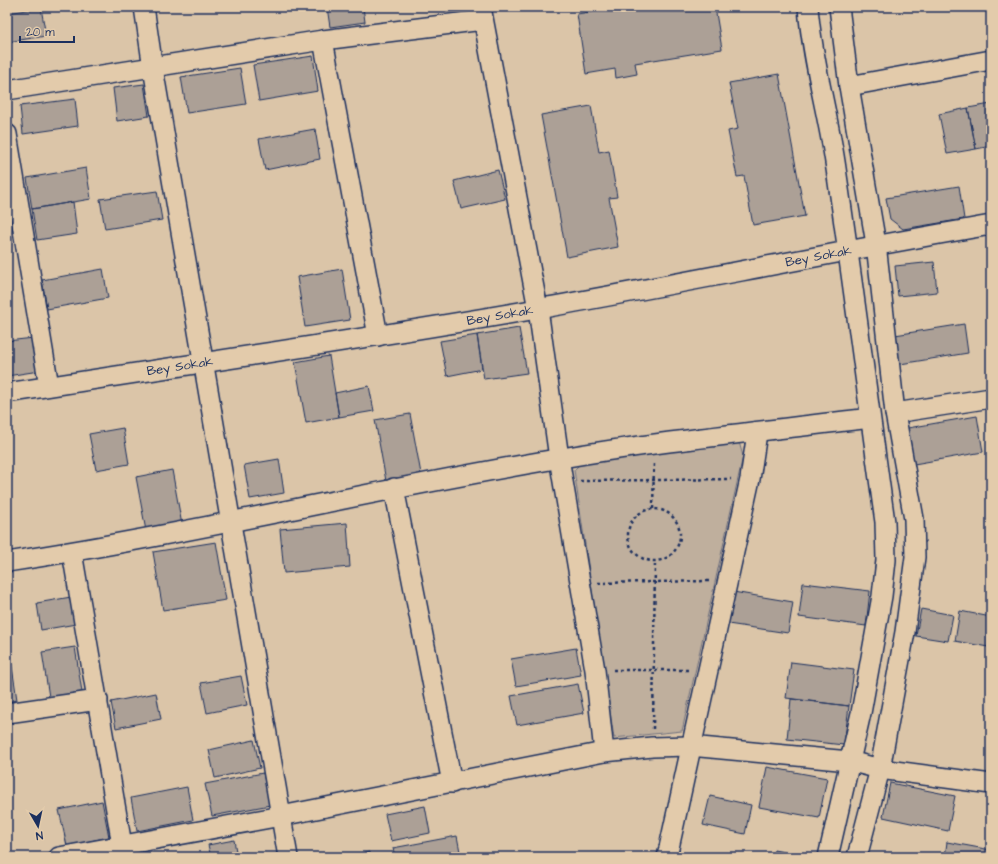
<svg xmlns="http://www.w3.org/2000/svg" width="998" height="864" viewBox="0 0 998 864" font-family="'Architects Daughter',sans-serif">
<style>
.green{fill:#bfaf9d;stroke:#6d6f7e}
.building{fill:#aca096;stroke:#1b2f5e}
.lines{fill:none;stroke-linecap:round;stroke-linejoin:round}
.minor-casing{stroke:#1b2f5e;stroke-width:22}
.path{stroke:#1b2f5e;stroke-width:2.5;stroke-dasharray:3 3;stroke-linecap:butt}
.minor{stroke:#e3cbab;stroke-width:19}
.labels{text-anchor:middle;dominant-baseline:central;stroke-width:3;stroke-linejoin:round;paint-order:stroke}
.street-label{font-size:13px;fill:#1b2f5e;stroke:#e3cbab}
</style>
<rect width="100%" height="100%" fill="#dbc5a8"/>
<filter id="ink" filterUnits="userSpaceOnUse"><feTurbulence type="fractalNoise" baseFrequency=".025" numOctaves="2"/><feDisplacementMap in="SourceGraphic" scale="8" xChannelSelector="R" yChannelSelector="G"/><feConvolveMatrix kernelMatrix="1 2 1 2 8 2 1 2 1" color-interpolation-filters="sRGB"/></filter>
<g filter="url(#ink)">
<path class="green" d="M739,442L743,456L682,731L614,738L574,470L582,462Z"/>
<path class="building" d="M327,7H363L365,22L330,27Z
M623,7H715L722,49L635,63L637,74L616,78L615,69L586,74L577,14Z
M41,8L46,36L7,42V13Z
M313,56L318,91L259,101L253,65Z
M240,68L246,104L187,113L181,77Z
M779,74L805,216L753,225L744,176L737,177L728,131L738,129L729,83Z
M144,84L149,116L117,121L113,88Z
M75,99L78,126L23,134L20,106Z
M991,104V146L976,149L968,108Z
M591,106L599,152L609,150L617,197L609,198L618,247L567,257L541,115Z
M968,108L976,149L947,154L939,114Z
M315,129L320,159L265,170L259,139Z
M86,168L91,199L32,209L27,178Z
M498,170L505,199L461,209L454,181Z
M959,186L964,219L903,229L890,219L886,198Z
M157,191L162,220L105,229L100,199Z
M73,202L77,234L37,240L32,209Z
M934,262L937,292L898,296L895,266Z
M103,269L108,298L47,309L42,280Z
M342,269L350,320L305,327L297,277Z
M964,324L968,353L900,364L895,335Z
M519,328L527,373L484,379L477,335Z
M477,335L482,369L447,376L440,341Z
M34,338L39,371L7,376V341Z
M329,356L339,417L306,423L295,362Z
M369,386L374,411L339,417L335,393Z
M410,414L421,474L386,481L375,420Z
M977,416L983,452L914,464L908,428Z
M123,428L129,464L96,470L89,434Z
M279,459L284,493L250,499L244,465Z
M172,470L182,525L146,531L136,477Z
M347,523L350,567L284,573L280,529Z
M216,542L226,600L163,610L153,552Z
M803,583L870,591L866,626L799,617Z
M733,592L793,602L788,633L728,624Z
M71,597L76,624L41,630L37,603Z
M921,609L953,615L948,641L916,636Z
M960,611L991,617V633L988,647L955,641Z
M7,646H9L17,700L7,702Z
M75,647L82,692L49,697L42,652Z
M576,648L581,675L516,686L511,659Z
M791,662L854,670L849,706L786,698Z
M241,676L247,705L207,713L201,683Z
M578,684L584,713L517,725L511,696Z
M156,693L161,719L116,728L111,702Z
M791,699L849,706L844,745L787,739Z
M254,740L260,768L215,778L209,750Z
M767,767L827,778L819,818L759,807Z
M263,773L270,805L212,816L205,784Z
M890,783L955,796L948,831L883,817Z
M187,787L193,820L137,831L131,798Z
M710,796L751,805L745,834L703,825Z
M102,801L109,837L67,846L59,810Z
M425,806L430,833L391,841L385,814Z
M457,836L461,857H395L393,848Z
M234,840L237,857H211L208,845Z
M947,842L991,850V857H945Z
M774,850L808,857H773Z
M369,852L370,857H348Z"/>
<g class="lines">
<g class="minor-casing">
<g id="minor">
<path d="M144,7L153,68L288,857"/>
<path d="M481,7L538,309L559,458L595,670L604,752"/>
<path d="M808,7C812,59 827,110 835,162C853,282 868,402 885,522L886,560L882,596L861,713L828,857"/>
<path d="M839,7L849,86L876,244L895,413L914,519L915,557L905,632L880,769L857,857"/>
<path d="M323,40L378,336"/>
<path d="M849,86L991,60"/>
<path d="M7,90L323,40L483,20"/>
<path d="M7,134L49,386"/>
<path id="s1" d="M7,393C184,365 361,340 537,309C689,282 839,251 991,225"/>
<path d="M895,413L991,398"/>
<path d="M394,488L452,783"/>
<path d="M72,552L124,857"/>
<path d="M7,562C191,534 372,490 556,459C660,441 765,431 870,418"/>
<path d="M7,713L98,700"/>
<path d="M59,857L281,816L604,752L652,747L690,746L849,761L880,769L991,784"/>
<path d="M667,857L750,479L757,433"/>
</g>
</g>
<path class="path" d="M580,481L731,479
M653,509L654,462
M628 535a26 26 0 1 1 52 0a26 26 0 1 1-52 0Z
M598,583L709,581
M613,670H690
M653,729L655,561"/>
<use href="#minor" class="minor"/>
</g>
</g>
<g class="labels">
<g class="street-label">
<text stroke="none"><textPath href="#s1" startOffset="823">Bey Sokak</textPath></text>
<text stroke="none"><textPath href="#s1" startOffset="499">Bey Sokak</textPath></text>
<text stroke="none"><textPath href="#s1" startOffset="175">Bey Sokak</textPath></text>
</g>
</g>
<rect width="998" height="864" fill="none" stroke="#e3cbab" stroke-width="24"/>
<rect x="12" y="12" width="974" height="840" fill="none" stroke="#1b2f5e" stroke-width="1.5" filter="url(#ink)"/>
<g transform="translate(38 826) rotate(171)" stroke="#e3cbab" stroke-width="3" paint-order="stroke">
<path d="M0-3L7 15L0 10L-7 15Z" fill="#1b2f5e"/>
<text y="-6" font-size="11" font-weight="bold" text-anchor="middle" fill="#1b2f5e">N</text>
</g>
<path d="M20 36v6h54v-6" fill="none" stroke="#1b2f5e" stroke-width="2"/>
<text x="26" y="36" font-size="12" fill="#1b2f5e" stroke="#e3cbab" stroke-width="3" paint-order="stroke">20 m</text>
</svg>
